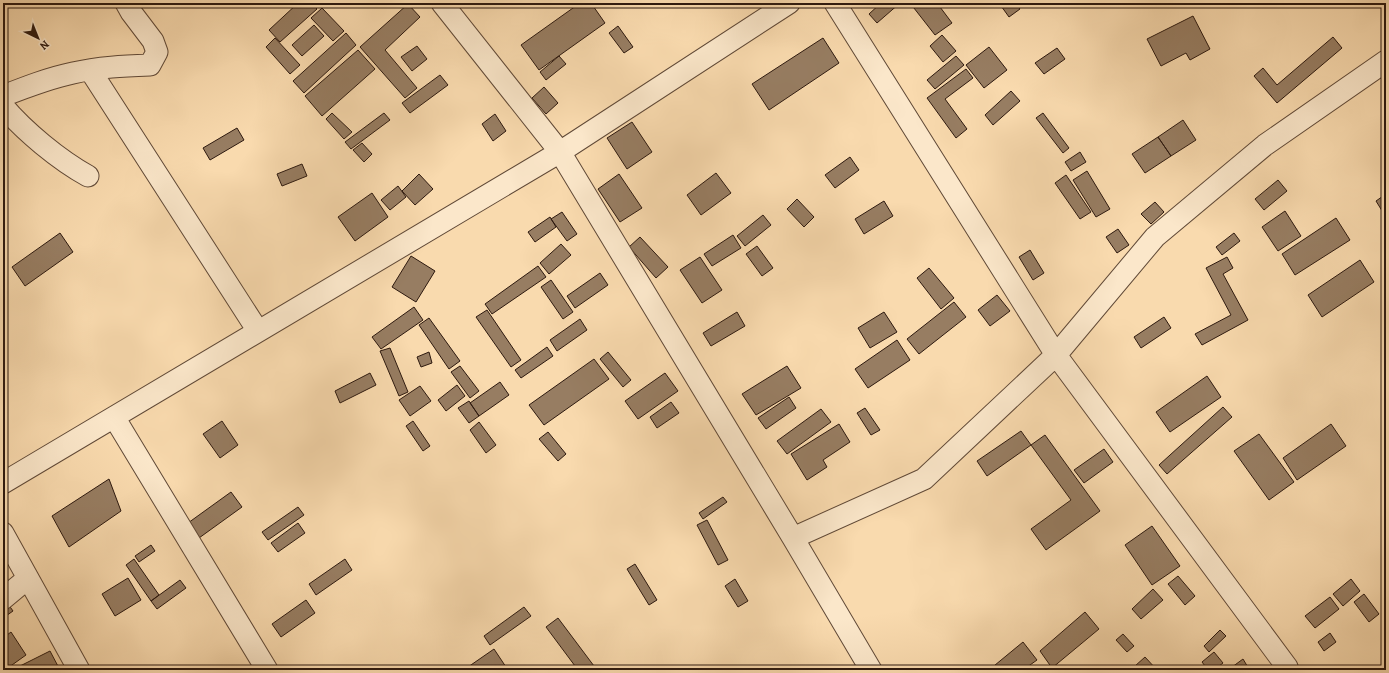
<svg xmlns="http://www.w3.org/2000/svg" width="1389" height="673" viewBox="0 0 1389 673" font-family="Alegreya,serif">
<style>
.building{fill:#977d62;stroke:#2d190f}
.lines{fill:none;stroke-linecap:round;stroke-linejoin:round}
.minor-casing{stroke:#604937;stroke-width:23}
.minor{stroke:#fbe7ca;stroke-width:21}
</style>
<rect width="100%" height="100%" fill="#f9daae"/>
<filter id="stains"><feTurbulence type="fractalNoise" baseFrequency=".005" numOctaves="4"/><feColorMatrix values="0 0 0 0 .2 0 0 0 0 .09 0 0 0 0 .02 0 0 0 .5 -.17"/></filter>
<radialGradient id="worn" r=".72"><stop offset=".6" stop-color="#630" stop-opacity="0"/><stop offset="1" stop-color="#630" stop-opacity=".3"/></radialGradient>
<path class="building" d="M298,3H311L317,9L280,42L269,30Z
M580,3H591L605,23L539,70L521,45Z
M881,3H900L877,23L869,14Z
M910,3H937L952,23L935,35Z
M999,3H1015L1020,9L1009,17Z
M408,4L420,17L385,50L417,88L405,98L360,47Z
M322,8L344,31L333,41L311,18Z
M1193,16L1210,49L1190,60L1186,53L1161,66L1147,39Z
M314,25L324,36L302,56L292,45Z
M618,26L633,47L624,53L609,33Z
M346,33L356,45L304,93L293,81Z
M942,35L956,51L943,62L930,46Z
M1333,37L1342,48L1277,103L1254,76L1263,68L1277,85Z
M275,38L300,65L290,74L266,47Z
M823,38L839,63L769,110L752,84Z
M417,46L427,59L412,71L401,57Z
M989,47L1007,70L984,88L966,65Z
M1057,48L1065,59L1044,74L1035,63Z
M358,50L375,69L322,116L305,96Z
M559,56L566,64L546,80L540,72Z
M956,56L964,65L935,89L927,80Z
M966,69L973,78L945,99L967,129L956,138L927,98Z
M440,75L448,85L410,113L402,103Z
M544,87L558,103L546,114L532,98Z
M1011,91L1020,101L993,125L985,115Z
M332,113L352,132L344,139L326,119Z
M384,113L390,120L351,149L345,142Z
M1043,113L1069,148L1063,153L1036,118Z
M495,114L506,131L493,141L482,124Z
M1183,120L1196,140L1171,156L1158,137Z
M632,122L652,152L627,169L607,138Z
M237,128L244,140L210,160L203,148Z
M1158,137L1171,156L1145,173L1132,154Z
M362,143L372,154L364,162L353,150Z
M1080,152L1086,162L1071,171L1065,162Z
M850,157L859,170L835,188L825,175Z
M302,164L307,176L282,186L277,174Z
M1087,171L1110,209L1096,217L1073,180Z
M716,173L731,193L701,215L687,195Z
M419,174L433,189L415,205L402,191Z
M619,174L642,208L620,222L598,189Z
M1066,175L1091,212L1080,219L1055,183Z
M1278,180L1287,191L1264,210L1255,199Z
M398,186L406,197L390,210L381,200Z
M372,193L388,217L355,241L338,217Z
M1386,194V213L1384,214L1376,201Z
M797,199L814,217L804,227L787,209Z
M884,201L893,216L864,234L855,219Z
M1155,202L1164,212L1151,224L1141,214Z
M1285,211L1301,236L1278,251L1262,227Z
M562,212L577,234L567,241L551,219Z
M763,215L771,225L745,246L737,236Z
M550,217L556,227L535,242L528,232Z
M1336,218L1350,240L1295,275L1282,254Z
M1118,229L1129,245L1117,253L1106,237Z
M60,233L73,252L25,286L12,267Z
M1234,233L1240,241L1222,255L1216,247Z
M733,235L741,248L712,266L704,254Z
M640,237L668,267L656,278L629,247Z
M561,244L571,255L549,274L540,263Z
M757,246L773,268L762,276L746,254Z
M1030,250L1044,273L1033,280L1019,257Z
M411,256L435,271L416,302L392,287Z
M700,257L722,290L702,303L680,270Z
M1227,257L1233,268L1223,274L1248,320L1202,345L1195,334L1231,315L1206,268Z
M1360,260L1374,282L1322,317L1308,295Z
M538,266L546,277L492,314L485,304Z
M929,268L954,298L941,309L917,278Z
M600,273L608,285L575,308L567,296Z
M551,280L573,312L563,319L541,287Z
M997,295L1010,311L990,326L978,310Z
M954,302L966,317L919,354L907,339Z
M414,307L423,320L381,349L372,337Z
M487,310L521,360L511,367L476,317Z
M737,312L745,326L711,346L703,333Z
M884,312L897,332L870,348L858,328Z
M1164,317L1171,328L1141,348L1134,337Z
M429,318L460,361L449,369L419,325Z
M580,319L587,330L557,351L550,340Z
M897,340L910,360L868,388L855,369Z
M547,347L553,356L521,378L515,370Z
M390,348L408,392L399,396L380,351Z
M429,352L432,363L421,367L417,357Z
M608,352L631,380L623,387L600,359Z
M594,359L609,379L544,425L529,405Z
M460,366L479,391L470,398L451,372Z
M787,366L801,388L756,415L742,394Z
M370,373L376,385L340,403L335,391Z
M665,373L678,391L638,419L625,401Z
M1207,376L1221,397L1170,432L1156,412Z
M500,382L509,395L479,416L470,403Z
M457,385L465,396L446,411L438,400Z
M420,386L431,401L410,416L399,400Z
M789,397L796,408L766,429L758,418Z
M469,401L479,416L469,423L458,408Z
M671,402L679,413L657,428L650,417Z
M1223,407L1232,417L1167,474L1159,465Z
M865,408L880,430L871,435L857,413Z
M821,409L831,422L787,454L777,441Z
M222,421L238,445L220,458L203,434Z
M413,421L430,446L423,451L406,426Z
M479,422L496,445L486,453L470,430Z
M839,424L850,442L823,460L827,467L807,480L791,454Z
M1331,424L1346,446L1297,480L1283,458Z
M1021,431L1031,445L987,476L977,461Z
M548,432L566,454L558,461L539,439Z
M1259,434L1294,482L1269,500L1234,451Z
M1045,435L1100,511L1046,550L1031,529L1071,500L1031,445Z
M1104,449L1113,462L1084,483L1074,470Z
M109,479L121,511L69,547L52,516Z
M231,492L242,507L199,538L188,523Z
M723,497L727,502L703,519L699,513Z
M298,507L304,515L268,540L262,532Z
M707,520L728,560L718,565L697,525Z
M298,523L305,533L278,552L271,543Z
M1152,526L1180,566L1152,585L1125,545Z
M151,545L155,551L139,562L135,556Z
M134,559L159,595L151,601L126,565Z
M345,559L352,570L316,595L309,584Z
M635,564L657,600L649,605L627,569Z
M1178,576L1195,596L1185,605L1168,584Z
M128,578L141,600L115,616L102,594Z
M735,579L748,601L738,607L725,586Z
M1351,579L1360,591L1343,606L1333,594Z
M180,580L186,588L157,609L151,601Z
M1153,589L1163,600L1141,619L1132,609Z
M1364,594L1379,614L1369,622L1354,602Z
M1330,597L1339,609L1315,628L1305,616Z
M306,600L315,613L281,637L272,624Z
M6,601L13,611L3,618V604Z
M524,607L531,616L490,645L484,636Z
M1085,612L1099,629L1052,668L1040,651Z
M558,618L594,666L588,670H578L546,627Z
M1220,630L1226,636L1209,652L1204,646Z
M11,632L26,655L5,670H3V638Z
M1330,633L1336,642L1324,651L1318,642Z
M1123,634L1134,646L1127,652L1116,640Z
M1023,642L1037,660L1023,670H989Z
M494,649L508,670H470L468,667Z
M50,651L60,670H17L16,668Z
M1214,652L1223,663L1214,670H1208L1202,662Z
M1145,657L1157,670H1139L1135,666Z
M1243,659L1249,669L1247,670H1228Z"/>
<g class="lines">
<g class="minor-casing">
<path id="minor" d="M442,3L560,152L793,538L871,670
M835,3L1056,355L1287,667L1288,670
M90,70L258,331
M3,96C26,87 49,78 73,73C99,67 124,66 150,65L157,52L153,41L131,12L126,3
M3,106C24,131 59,160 88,176
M114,417L267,670
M3,483L560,152L789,3
M3,533L79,670
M793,538L924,479L1056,355L1155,237L1265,145L1386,61
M3,599L27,579"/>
</g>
<use href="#minor" class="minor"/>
</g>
<rect width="1389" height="673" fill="none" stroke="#f9daae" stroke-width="16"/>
<rect x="4" y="4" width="1381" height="665" fill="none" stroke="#2d190f" stroke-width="2"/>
<rect x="8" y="8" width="1373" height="657" fill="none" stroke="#2d190f"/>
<g transform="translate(38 38) rotate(137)" stroke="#fbe7ca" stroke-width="3" paint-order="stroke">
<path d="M0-3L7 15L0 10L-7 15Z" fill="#2d190f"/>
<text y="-6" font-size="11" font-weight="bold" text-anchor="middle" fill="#2d190f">N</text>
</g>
<rect width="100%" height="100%" filter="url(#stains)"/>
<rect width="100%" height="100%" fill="url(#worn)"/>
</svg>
